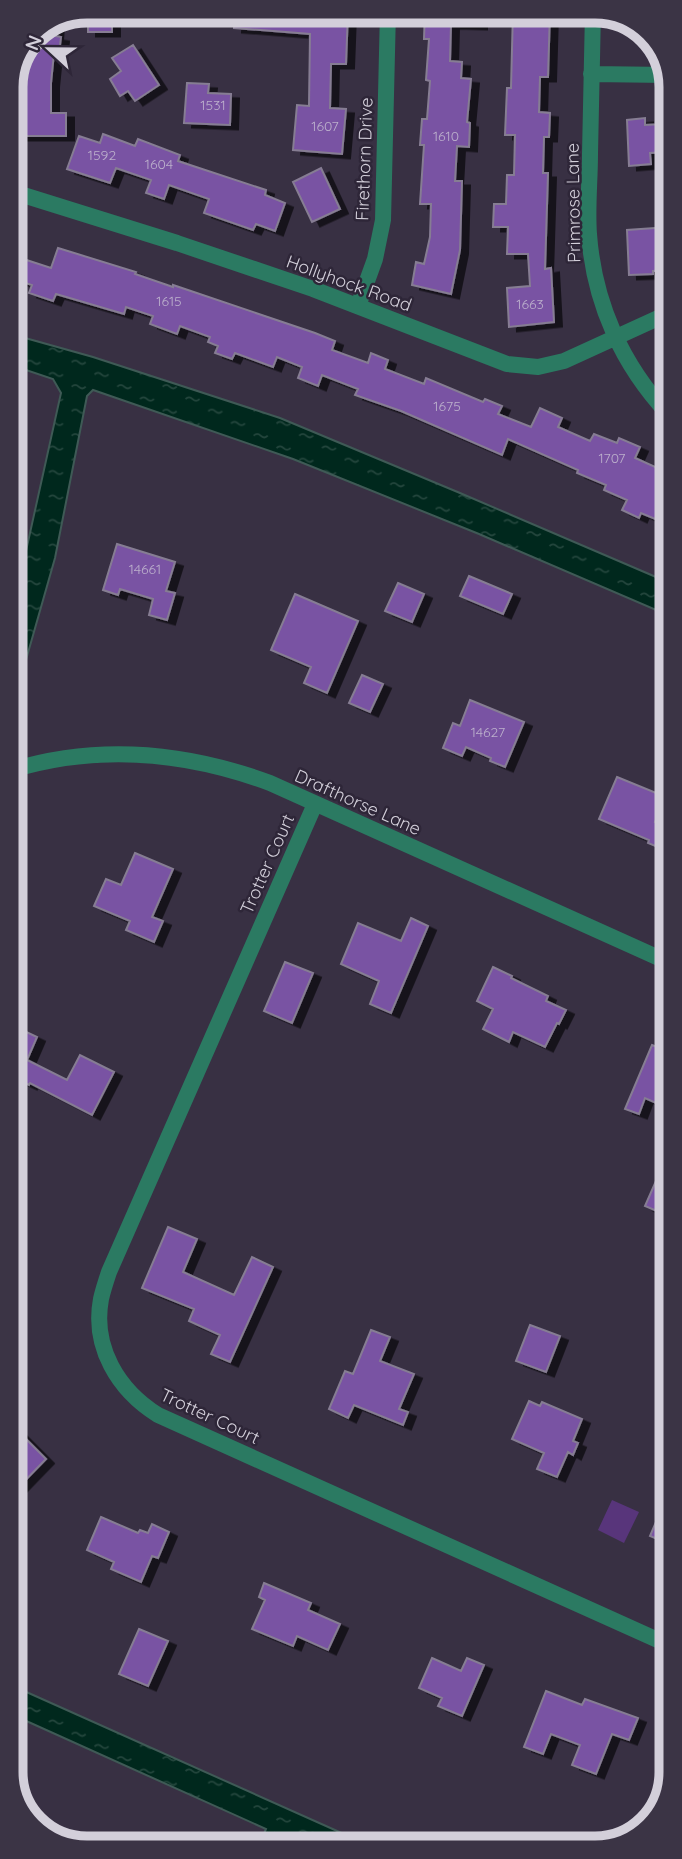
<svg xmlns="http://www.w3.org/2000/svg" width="682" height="1859" viewBox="0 0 682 1859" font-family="Quicksand,sans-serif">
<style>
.park{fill:#58357b}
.water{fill:url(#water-ripples);stroke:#3f5a56;stroke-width:2}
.building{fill:#7952a3;stroke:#867d93;stroke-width:2;filter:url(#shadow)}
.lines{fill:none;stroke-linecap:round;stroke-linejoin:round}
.minor{stroke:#2b7a62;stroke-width:16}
.labels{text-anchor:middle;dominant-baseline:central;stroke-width:5;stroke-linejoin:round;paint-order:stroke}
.number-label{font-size:14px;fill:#bcb0cc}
.street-label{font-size:18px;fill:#d3cfda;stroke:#2e2638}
.rim{fill:none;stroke:#d3cfda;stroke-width:9}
</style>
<defs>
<pattern id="water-ripples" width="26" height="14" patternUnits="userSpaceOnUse" patternTransform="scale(1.75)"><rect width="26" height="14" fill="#00281d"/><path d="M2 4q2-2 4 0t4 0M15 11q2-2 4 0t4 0" fill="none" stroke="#24463d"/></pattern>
<filter id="shadow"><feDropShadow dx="8" dy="4.5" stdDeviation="0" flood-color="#0009"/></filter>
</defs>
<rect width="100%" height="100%" fill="#383043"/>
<path class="park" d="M612,1500L639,1512L624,1543L598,1530Z"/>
<path class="water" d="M11,334L93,357L280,418L460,493L670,583V616L479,534L293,459L93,390L87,396L55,558L12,709L11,601L26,551L61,393L53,379L11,365Z
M13,1686L373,1847H306L275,1833L269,1847H258L266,1829L13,1715Z"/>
<path class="building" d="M88,10L112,11V32H88Z
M235,11H348L346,64H331L330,108L346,109L342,154L293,150L297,105L309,106L310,34L234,28Z
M425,11H479V25L451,24L450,61L462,62L461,78L471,79L467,122L470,123L469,147L457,146L455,181H462L460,250L451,294L412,285L416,262L424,264L430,237L431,204H420L424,145H420L422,119H427L430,81L426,80L429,39H424Z
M513,11H550L548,77H540L539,112L550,113L549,137H544L543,173H548L545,269L551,268L554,322L509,327L507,288L530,286L528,254H507L508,227H493L494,204H506L507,175H514L515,135H505L507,88H511Z
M56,23L55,36L61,37L59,53H54L51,83V113H66V136H13V116L18,115V82L21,60L33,33Z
M133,45L159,85L135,101L128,91L120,96L110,79L121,71L112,58Z
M187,83L209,84L208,93L231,94L230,125L184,123Z
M645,118V125L665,124L667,152L650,153L651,164L629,166L627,120Z
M103,134L135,146L138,139L180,155L178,161L266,190L265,195L285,203L275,231L256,224L253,230L204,213L209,199L169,185L164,199L146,193L151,180L116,168L110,183L67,169L79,136L100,143Z
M321,168L340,209L312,222L293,182Z
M669,227V270L653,271V274L629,275L627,230Z
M58,248L136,272L135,274L173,287V285L315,333L335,341L332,350L368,363L371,353L388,360L385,369L424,384L426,378L483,402L485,399L502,406L498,414L531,427L540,408L562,418L558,427L590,441L594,434L617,443L619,438L640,447L635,458L662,470L659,476L669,480L670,525L641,513L639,518L622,510L627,500L604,490L606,485L577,473L578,470L508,439L502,455L401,411L355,395L358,389L322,375L318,386L298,378L302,367L277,357L273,367L235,353L232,359L215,353L218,346L208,342L210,337L180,326L177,334L150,324L153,316L126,307L124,314L56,294L53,301L29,293L32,285L11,278V255L51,268Z
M117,544L175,562L166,591L175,593L167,620L149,615L153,599L120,589L118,595L103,590Z
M469,576L512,594L503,614L460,596Z
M398,583L424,594L412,622L385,611Z
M295,594L358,621L327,693L304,683L311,667L271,650Z
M362,675L383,684L370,712L349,703Z
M470,700L524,722L505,767L490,761L491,758L466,747L462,756L443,748L453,723L460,726Z
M617,777L666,797L655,822L670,828V852L648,843L649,840L599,819Z
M135,853L173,869L152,917L163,921L154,942L126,930L130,921L94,906L106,879L121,885Z
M411,918L428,926L391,1013L370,1004L379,981L341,964L358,923L401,941Z
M285,962L313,973L292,1023L264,1011Z
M493,967L512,976L511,978L548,996L546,1001L566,1010L559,1024L557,1023L545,1047L513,1032L509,1042L483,1029L493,1009L477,1001Z
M22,1030L37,1037L27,1060L67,1080L80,1055L114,1072L92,1115L30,1083L29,1085L12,1077V1051Z
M652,1045L670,1052L666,1062L670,1064V1109L645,1098L639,1114L625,1109Z
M671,1147V1217L645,1206Z
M168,1227L197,1239L183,1272L234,1295L252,1257L273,1267L230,1362L211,1354L220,1335L189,1321L194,1309L142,1288Z
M530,1325L560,1336L546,1372L516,1361Z
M371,1330L390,1337L380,1361L414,1374L399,1409L408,1412L403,1425L354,1405L348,1418L329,1409L345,1371L353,1374Z
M529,1401L540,1406L542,1402L582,1419L573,1441L578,1443L573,1455L568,1452L557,1477L537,1469L544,1453L512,1439Z
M13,1426L46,1459L13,1493Z
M671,1487V1540L664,1536L662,1541L650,1536Z
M101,1517L138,1533L140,1530L148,1533L152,1524L169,1532L158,1558L152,1556L141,1582L111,1569L114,1562L87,1550Z
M264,1583L311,1603L308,1610L340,1624L328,1650L297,1636L293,1646L252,1629L265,1600L259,1597Z
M139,1629L168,1641L148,1686L119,1674Z
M432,1658L461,1671L467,1658L484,1665L462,1716L438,1706L442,1698L419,1688Z
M546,1691L582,1705L585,1699L638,1718L629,1740L612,1734L596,1774L572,1765L580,1745L551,1734L543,1754L524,1747Z"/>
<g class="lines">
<path class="minor" d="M593,11C592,59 591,107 590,154C590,181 587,208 589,234C594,303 622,365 669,415
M183,15V11
M591,74L669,75
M11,189L20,194L177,243L313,289L507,364L538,367L564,361L669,313
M358,306L375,259L383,220L388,11
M12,770C98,744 186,752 270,783L670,963
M315,804L109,1272C106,1281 103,1290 101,1299C92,1347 118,1390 158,1415L671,1646"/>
</g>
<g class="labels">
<g class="number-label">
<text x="213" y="105">1531</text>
<text x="325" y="126">1607</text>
<text x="446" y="136">1610</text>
<text x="102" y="155">1592</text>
<text x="159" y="164">1604</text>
<text x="169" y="301">1615</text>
<text x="530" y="304">1663</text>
<text x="447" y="406">1675</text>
<text x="612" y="458">1707</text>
<text x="145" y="569">14661</text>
<text x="488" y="732">14627</text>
</g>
<g class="street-label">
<text transform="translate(364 159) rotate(-88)">Firethorn Drive</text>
<text transform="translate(573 203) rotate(-91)">Primrose Lane</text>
<text transform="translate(349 283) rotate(20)">Hollyhock Road</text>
<text transform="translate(358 802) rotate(24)">Drafthorse Lane</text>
<text transform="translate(267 864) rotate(-66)">Trotter Court</text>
<text transform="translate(210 1416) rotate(25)">Trotter Court</text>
</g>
</g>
<path d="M0 0H682V1859H0ZM87 23H595A64 64 0 0 1 659 87V1772A64 64 0 0 1 595 1836H87A64 64 0 0 1 23 1772V87A64 64 0 0 1 87 23Z" fill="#3b3445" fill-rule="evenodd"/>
<path class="rim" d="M87 23H595A64 64 0 0 1 659 87V1772A64 64 0 0 1 595 1836H87A64 64 0 0 1 23 1772V87A64 64 0 0 1 87 23Z"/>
<g transform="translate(49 49) rotate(292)" stroke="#2e2638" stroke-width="5" paint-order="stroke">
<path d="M0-5L12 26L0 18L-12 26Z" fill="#d3cfda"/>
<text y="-10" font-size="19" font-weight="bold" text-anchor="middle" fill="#d3cfda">N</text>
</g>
</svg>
